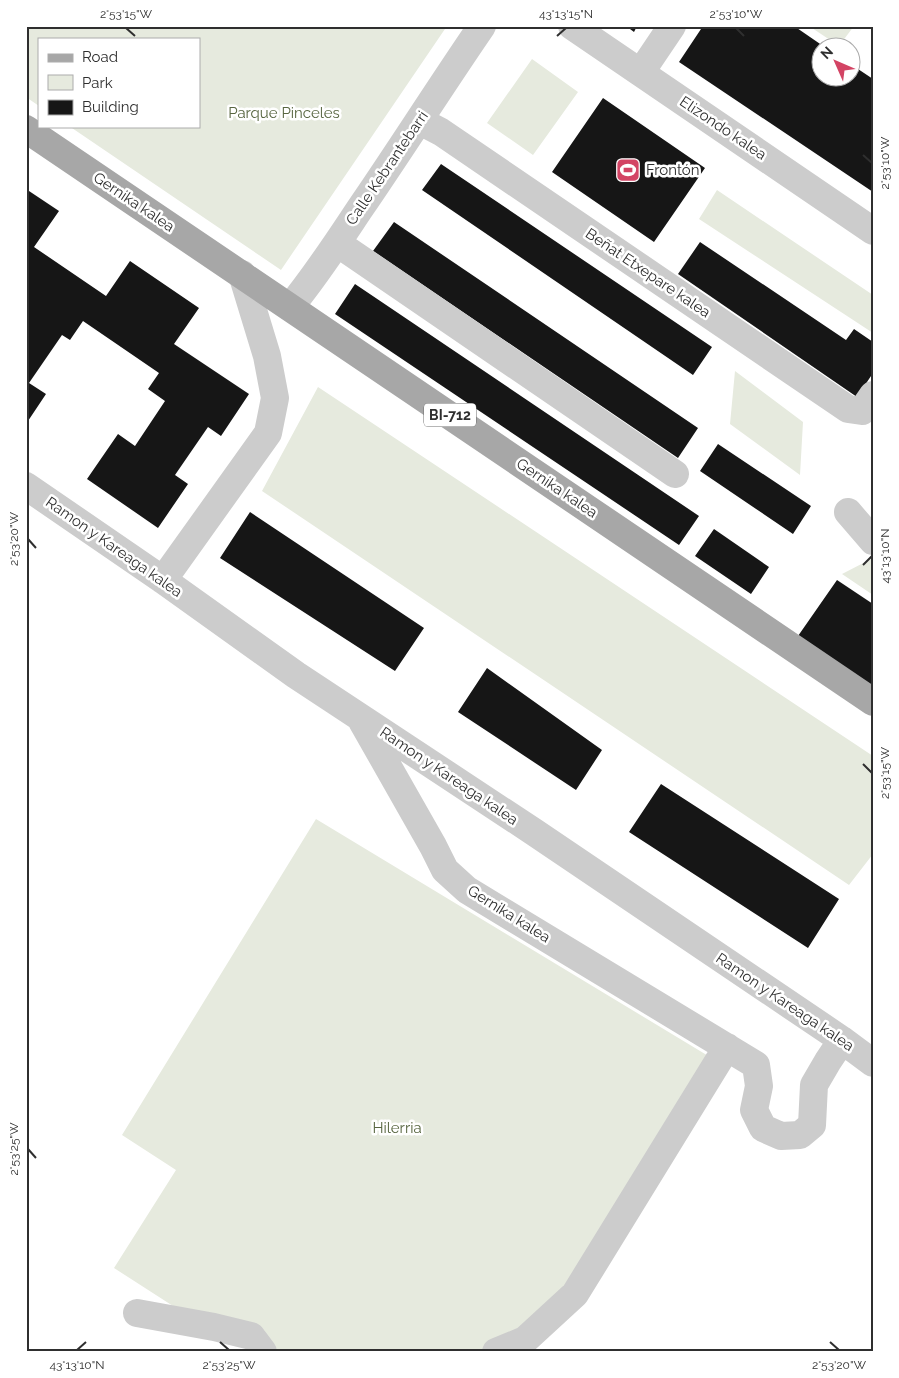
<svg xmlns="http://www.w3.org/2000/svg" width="899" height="1378" viewBox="0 0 899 1378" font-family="Raleway,sans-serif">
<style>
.green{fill:#e6eade}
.building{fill:#161616}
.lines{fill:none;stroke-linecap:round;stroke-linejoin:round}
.minor{stroke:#ccc;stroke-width:28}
.major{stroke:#a7a7a7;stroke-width:28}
.ticks{fill:none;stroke:#2f2f2f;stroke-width:2}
.labels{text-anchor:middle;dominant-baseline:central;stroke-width:5;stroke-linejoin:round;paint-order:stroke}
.shield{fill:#fff;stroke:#6d6d6d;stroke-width:1}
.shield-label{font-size:14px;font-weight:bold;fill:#2f2f2f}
.park-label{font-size:15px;fill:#586641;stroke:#fff}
.street-label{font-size:15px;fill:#2f2f2f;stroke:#fff}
.poi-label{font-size:15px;fill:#2f2f2f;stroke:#fff;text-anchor:start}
.neatline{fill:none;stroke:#2f2f2f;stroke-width:2}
.ticks-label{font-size:12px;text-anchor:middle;fill:#2f2f2f}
</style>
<rect width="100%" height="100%" fill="#fff"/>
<path class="green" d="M26,26H447L281,270L69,126H199V39H39V106L26,97Z
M809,26H854L839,46Z
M532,59L578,92L533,155L487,123Z
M717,190L873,295V333L699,219Z
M735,371L803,422L800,475L730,424Z
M318,387L873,756V854L849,885L262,491Z
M873,558V595L842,574Z
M316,819L710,1057L576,1276L507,1340L478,1352H273L264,1330L187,1315L114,1268L176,1170L122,1135Z"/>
<path class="building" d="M626,26H637L634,32Z
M703,26H794L826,48H822V78H852V65L873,79V192L679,62Z
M603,98L705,168L654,242L552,172Z
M441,164L712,347L693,375L422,190Z
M26,189L59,211L34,247L106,296L130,261L199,308L174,344L249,394L221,436L208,427L175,475L188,484L158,528L87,479L118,434L135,446L165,401L148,389L159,373L83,321L70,340L62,335L29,383L46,394L26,424Z
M394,222L698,428L678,458L373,251Z
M700,242L846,340L854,329L873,342V373L857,397L678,274Z
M355,284L699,516L679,545L335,314Z
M718,444L811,506L793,534L700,471Z
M250,512L424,628L395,671L220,558Z
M714,529L769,567L751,594L695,556Z
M837,580L873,604V687L798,636Z
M487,668L602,750L576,790L458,712Z
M661,784L839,899L808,948L629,832Z"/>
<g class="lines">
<path class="minor" d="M572,26L873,231
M641,72L672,26
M420,121L441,132L848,409L862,411L873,395
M337,243L675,474
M290,307C315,277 337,243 359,210C401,149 440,87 482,26
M26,486L163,580L296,675L534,832L842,1040L873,1063
M848,512L873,541
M163,580L268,433L275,398L267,356L242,274
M362,721L433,846L445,870L467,890L756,1065L759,1086L754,1110L763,1128L781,1136L800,1135L812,1125L814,1085L828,1061L842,1040
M137,1313L214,1327L251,1336L263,1352
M496,1352L525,1340L575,1294L727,1047"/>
<path class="major" d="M26,129L873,702"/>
</g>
<path class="ticks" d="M126,28L135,36M736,28L744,36M557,36L566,28M863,155L872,163M28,539L36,548M863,565L872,556M863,764L872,773M28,1149L36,1158M220,1342L229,1350M830,1342L839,1350M77,1350L86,1342"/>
<defs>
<g id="stadium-square" transform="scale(1.25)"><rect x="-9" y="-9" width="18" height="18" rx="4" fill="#d34464" stroke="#fff"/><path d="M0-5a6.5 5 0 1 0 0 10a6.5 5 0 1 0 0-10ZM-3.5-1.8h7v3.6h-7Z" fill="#fff"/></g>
</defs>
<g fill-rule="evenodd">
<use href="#stadium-square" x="628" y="170"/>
</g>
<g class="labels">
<rect class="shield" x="424" y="403.5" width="52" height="23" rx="4"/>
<g class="shield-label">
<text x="450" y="415">BI-712</text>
</g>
<g class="park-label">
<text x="284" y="113">Parque Pinceles</text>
<text x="397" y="1128">Hilerria</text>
</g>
<g class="street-label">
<text transform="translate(723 128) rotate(34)">Elizondo kalea</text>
<text transform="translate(387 168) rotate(-56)">Calle Kebrantebarri</text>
<text transform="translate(134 202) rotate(34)">Gernika kalea</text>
<text transform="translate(648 273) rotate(34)">Beñat Etxepare kalea</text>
<text transform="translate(557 488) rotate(34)">Gernika kalea</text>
<text transform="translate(114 547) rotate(35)">Ramon y Kareaga kalea</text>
<text transform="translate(449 776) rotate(34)">Ramon y Kareaga kalea</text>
<text transform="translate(509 914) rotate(32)">Gernika kalea</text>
<text transform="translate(785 1002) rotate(34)">Ramon y Kareaga kalea</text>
</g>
<g class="poi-label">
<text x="646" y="170">Frontón</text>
</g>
</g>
<rect width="899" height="1378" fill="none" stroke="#ffffff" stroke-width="55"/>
<rect x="38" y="38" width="162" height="90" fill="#ffffff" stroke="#acacac"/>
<rect x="48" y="54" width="25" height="8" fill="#a7a7a7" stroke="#acacac"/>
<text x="82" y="62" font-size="15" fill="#2f2f2f">Road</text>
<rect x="48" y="75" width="25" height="15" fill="#e6eade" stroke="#acacac"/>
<text x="82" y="88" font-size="15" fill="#2f2f2f">Park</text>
<rect x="48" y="100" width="25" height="15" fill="#161616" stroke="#acacac"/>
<text x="82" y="112" font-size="15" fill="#2f2f2f">Building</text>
<g transform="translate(836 62) rotate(315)"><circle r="24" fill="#ffffff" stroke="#acacac"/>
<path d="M0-4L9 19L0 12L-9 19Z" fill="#d34464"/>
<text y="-8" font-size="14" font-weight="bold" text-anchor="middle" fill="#2f2f2f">N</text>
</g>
<rect x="28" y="28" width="844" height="1322" class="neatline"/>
<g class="ticks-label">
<text x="126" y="18">2°53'15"W</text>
<text x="566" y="18">43°13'15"N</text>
<text x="736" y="18">2°53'10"W</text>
<text transform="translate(885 163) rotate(-90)" y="4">2°53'10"W</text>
<text transform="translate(14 539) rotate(-90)" y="4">2°53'20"W</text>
<text transform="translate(885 556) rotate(-90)" y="4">43°13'10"N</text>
<text transform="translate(885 773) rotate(-90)" y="4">2°53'15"W</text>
<text transform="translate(14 1149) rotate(-90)" y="4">2°53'25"W</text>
<text x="77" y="1369">43°13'10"N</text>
<text x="229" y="1369">2°53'25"W</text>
<text x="839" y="1369">2°53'20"W</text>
</g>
</svg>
